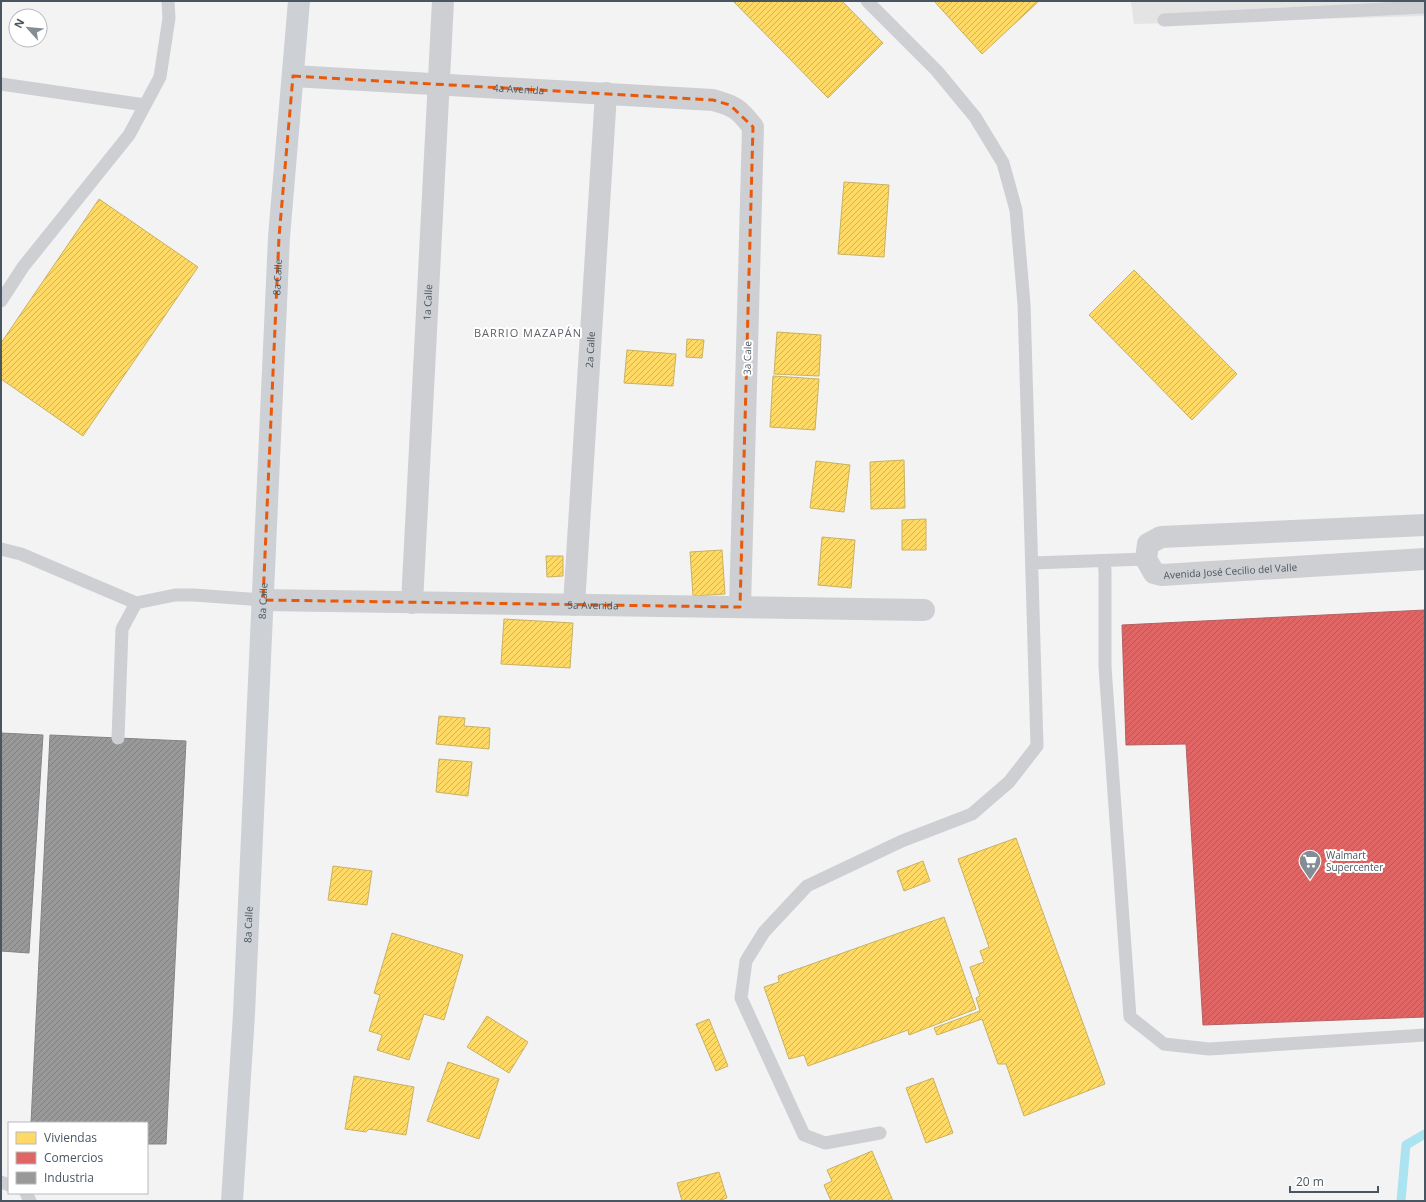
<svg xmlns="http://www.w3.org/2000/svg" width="1426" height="1202" viewBox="0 0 1426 1202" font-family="'Open Sans',sans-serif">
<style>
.education{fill:#e5e4e5}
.homes{fill:url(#homes-hatch);stroke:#c8b264}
.shops{fill:url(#shops-hatch);stroke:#b36164}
.industry{fill:url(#industry-hatch);stroke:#818588}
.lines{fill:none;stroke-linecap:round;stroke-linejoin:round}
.stream{stroke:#ace3f0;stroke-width:9}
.lane{stroke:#cdcfd2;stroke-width:13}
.street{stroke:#cdcfd2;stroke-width:22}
.secondary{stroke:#cdd0d4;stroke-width:22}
.marked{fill:none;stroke:#e8590c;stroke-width:3;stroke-dasharray:8 5;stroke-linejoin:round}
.labels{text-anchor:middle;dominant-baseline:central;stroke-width:4;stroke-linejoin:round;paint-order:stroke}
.street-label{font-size:10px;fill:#495661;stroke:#fff}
.poi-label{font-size:10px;fill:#495661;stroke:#fff;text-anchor:start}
.neighbourhood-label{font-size:11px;letter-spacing:1px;fill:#5e6267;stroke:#fff}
</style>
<defs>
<pattern id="homes-hatch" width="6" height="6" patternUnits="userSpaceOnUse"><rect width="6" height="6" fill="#ffd966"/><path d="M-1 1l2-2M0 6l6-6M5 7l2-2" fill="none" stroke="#d0b357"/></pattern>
<pattern id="shops-hatch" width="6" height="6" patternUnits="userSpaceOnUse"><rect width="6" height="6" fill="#e06666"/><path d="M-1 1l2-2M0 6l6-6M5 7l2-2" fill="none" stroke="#b85757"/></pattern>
<pattern id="industry-hatch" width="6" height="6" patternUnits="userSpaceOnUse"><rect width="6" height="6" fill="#999"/><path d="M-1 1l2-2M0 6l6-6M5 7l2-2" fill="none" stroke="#7f8080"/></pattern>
</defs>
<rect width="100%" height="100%" fill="#f3f3f3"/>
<path class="education" d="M1131,1H1425V16L1134,24Z"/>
<path class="homes" d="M733,1H842L883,43L828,98Z
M934,1H1039L982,54Z
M844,182L889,185L884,257L838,254Z
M99,199L198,267L83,436L1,379V343Z
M1134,270L1237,374L1192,420L1089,315Z
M777,332L821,335L819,376L774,374Z
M687,339L704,340L702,358L686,357Z
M627,350L676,354L673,386L624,383Z
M773,376L819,379L815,430L770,427Z
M904,460L905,508L871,509L870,462Z
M816,461L850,465L844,512L810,508Z
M926,519V550H902V520Z
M822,537L855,540L851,588L818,585Z
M722,550L725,594L693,596L690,552Z
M546,556H563V576L547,577Z
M504,619L573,623L570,668L501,664Z
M439,716L465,718L464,726L490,728L489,749L436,744Z
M439,759L472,762L468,796L436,792Z
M1016,838L1105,1084L1024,1116L1006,1064H998L982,1019L937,1035L934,1028L980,1011L976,998L980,996L970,967L984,962L980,951L989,947L958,859Z
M923,861L930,881L904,891L897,871Z
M333,866L372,871L367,905L328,900Z
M944,917L976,1009L909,1035L908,1030L808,1066L804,1055L789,1059L764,987L779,982L778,976Z
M392,933L463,955L444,1020L424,1014L409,1060L377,1050L382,1035L369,1031L380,995L374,993Z
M487,1016L528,1042L509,1073L467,1047Z
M709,1019L728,1066L716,1071L696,1024Z
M448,1062L499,1079L479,1139L427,1121Z
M354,1076L414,1087L406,1135L369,1129L366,1132L345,1129Z
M933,1078L953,1133L926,1143L906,1088Z
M872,1151L893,1201H831L824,1185L832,1181L827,1170Z
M719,1172L727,1198L717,1201H682L677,1183Z"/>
<path class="shops" d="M1425,610V1017L1203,1025L1186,744L1126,745L1122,625Z"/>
<path class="industry" d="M1,733L43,735L29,953L1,951Z
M50,735L186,741L166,1144H147V1123H31Z"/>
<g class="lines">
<path class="stream" d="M1401,1201L1406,1145L1425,1134"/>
<path class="lane" d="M867,1L937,71L975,117L1003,163L1016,210L1024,304L1037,746L1009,782L972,814L902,841L807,886L764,932L746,961L741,998L804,1135L825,1143L880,1133
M1164,20L1425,7
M1,84L145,105
M1,301L23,267L129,135L160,77L169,18L168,1
M1,549L21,554L136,603
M1104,561L1105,571V667L1130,1017L1164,1044L1209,1049L1425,1035
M1032,563L1146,559
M118,738L122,629L136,603L175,595H194L263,600
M1,1182L9,1185
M26,1193L30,1201"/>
<g class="street">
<path id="s1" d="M293,76L713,100C735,106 739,109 753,127L740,607"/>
<path id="s2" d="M1425,525L1161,537L1148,544L1146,559L1154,573L1162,575L1425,559"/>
<path id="s3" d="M263,600L924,610"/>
<path id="s4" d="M412,603L443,1"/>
<path id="s5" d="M574,605L606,93"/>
</g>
<path class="secondary" id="s6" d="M232,1201L244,1014L279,237L299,1"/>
</g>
<path class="marked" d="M293,76L713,100L730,105L753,127L740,607L263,600L279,237Z"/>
<defs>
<g id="supermarket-pin" transform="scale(1.15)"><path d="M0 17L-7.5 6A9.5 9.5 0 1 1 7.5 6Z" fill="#848d94" stroke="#fff"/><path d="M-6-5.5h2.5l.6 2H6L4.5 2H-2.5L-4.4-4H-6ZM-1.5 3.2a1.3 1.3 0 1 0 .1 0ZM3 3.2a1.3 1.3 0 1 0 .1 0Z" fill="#fff"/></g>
</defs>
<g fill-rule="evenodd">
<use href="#supermarket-pin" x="1310" y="861"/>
</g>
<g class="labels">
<g class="street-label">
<text stroke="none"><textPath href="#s1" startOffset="226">4a Avenida</textPath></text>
<text stroke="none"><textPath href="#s6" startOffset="925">8a Calle</textPath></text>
<text stroke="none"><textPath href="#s4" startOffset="301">1a Calle</textPath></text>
<text stroke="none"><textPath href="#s5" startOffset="256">2a Calle</textPath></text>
<text transform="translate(747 358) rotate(-89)">3a Cale</text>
<text stroke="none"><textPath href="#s2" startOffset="387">Avenida José Cecilio del Valle</textPath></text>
<text stroke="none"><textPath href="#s6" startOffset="601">8a Calle</textPath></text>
<text stroke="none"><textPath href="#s3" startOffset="330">5a Avenida</textPath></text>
<text stroke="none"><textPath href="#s6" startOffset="277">8a Calle</textPath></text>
</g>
<g class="poi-label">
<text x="1326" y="855">Walmart<tspan x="1326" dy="12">Supercenter</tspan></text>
</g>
<g class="neighbourhood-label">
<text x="528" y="332">BARRIO MAZAPÁN</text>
</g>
</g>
<rect width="1426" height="1202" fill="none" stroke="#495661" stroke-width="4"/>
<rect x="8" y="1122" width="140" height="72" fill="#ffffff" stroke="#b6bbc0"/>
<rect x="16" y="1132" width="20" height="12" fill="#ffd966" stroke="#b6bbc0"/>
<text x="44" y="1142" font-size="12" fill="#495661">Viviendas</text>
<rect x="16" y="1152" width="20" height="12" fill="#e06666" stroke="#b6bbc0"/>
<text x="44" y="1162" font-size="12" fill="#495661">Comercios</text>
<rect x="16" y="1172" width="20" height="12" fill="#999999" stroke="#b6bbc0"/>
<text x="44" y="1182" font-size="12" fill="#495661">Industria</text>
<g transform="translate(28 28) rotate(297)"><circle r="19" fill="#ffffff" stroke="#b6bbc0"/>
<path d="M0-3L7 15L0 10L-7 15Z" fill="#848d94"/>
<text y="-6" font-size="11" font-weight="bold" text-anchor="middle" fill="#495661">N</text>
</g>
<path d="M1290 1186v6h88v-6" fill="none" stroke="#495661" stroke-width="2"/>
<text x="1296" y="1186" font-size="12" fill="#495661" stroke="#ffffff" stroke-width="3" paint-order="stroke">20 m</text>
</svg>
